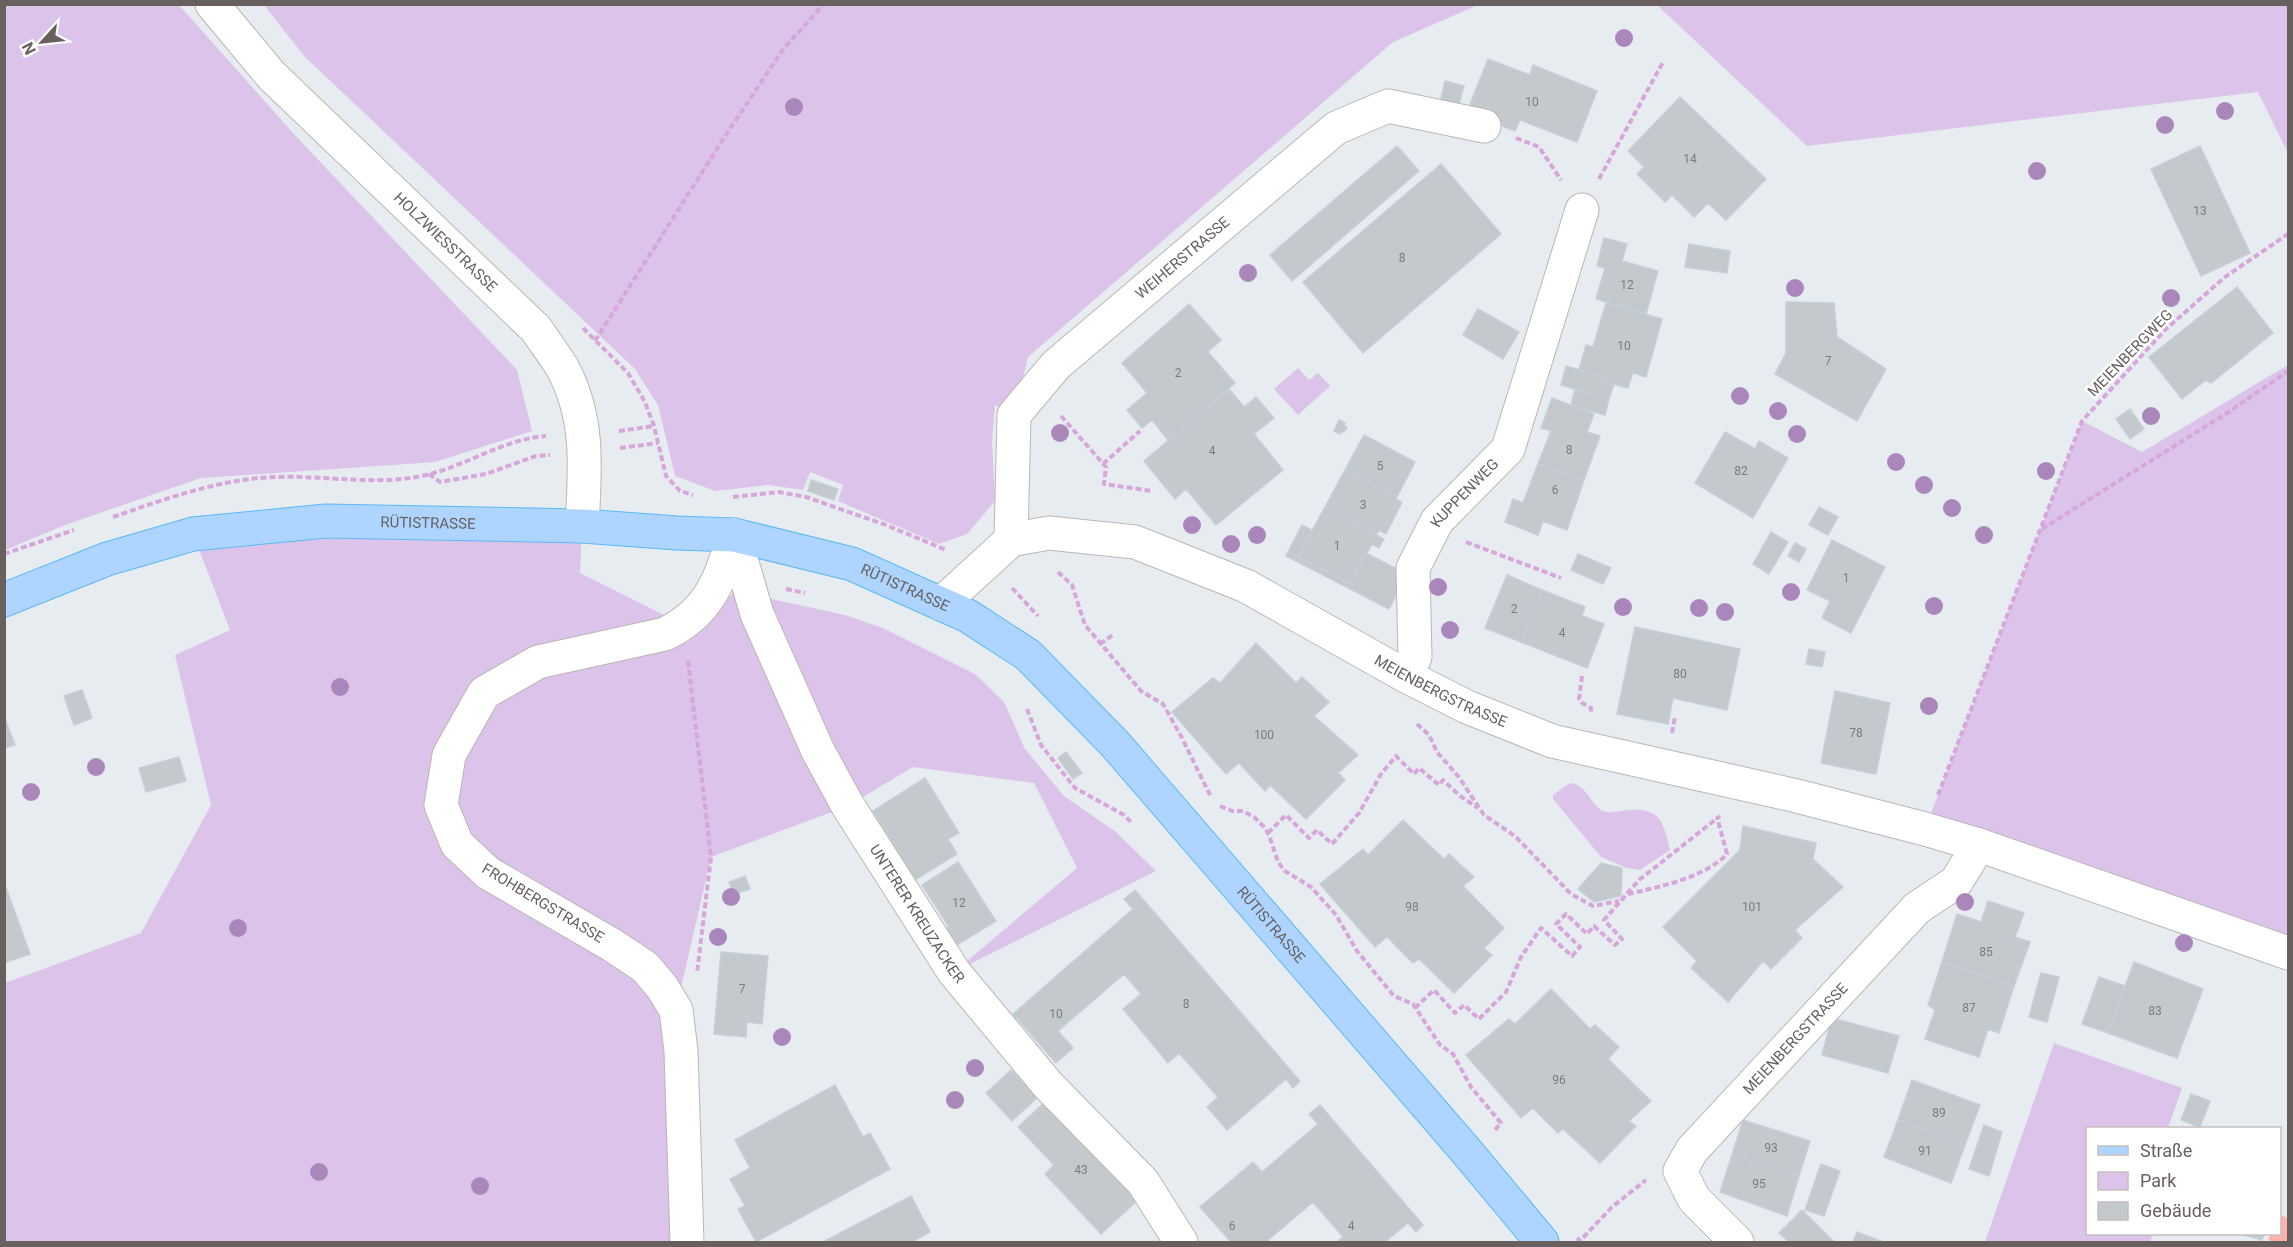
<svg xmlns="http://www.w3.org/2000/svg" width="2293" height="1247" viewBox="0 0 2293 1247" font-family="Roboto,sans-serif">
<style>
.green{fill:#dcc3e9}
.water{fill:#ffb2a9}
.building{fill:#c3c9cc;stroke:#c5d0d6;stroke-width:1.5}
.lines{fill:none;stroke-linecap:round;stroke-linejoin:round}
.minor-casing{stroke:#bcb6b4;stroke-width:35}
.tertiary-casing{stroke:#bcb6b4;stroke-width:35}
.primary-casing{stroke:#5bb9f6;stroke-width:35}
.path{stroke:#d7a6db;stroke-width:4;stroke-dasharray:6 3;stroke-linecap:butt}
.minor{stroke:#fff;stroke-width:33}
.tertiary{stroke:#fff;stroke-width:33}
.primary{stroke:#aed5ff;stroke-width:33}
.tree{fill:#a987bb}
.labels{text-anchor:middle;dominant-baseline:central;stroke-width:5;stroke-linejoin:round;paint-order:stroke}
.number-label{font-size:12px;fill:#7f7a7a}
.street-label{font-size:15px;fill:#68605e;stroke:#fff}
</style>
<rect width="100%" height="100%" fill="#e7ecf1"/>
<path class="green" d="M5,4L179,5L294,134L517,370L532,431L435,462L201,478L65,525L5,550Z
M264,5H1478L1393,42L1028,357L1014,415L995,405L992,441L995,501L967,534L939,544L838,501L843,485L810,472L803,490L768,485L715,491L675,476L658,405L635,369L305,57Z
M1657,5H2288V153L2258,92L1807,146Z
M2288,365V953L1925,829L2082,421L2142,452Z
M1298,368L1309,380L1318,373L1330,386L1298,415L1274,389Z
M582,526L580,573L684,625L687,643L735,591L845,615L883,628L975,674L1004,702L1025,749L1064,796L1116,832L1156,871L954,972L1077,868L1034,783L913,767L848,806L711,857L676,1010L678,1242H5V983L141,933L211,805L175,655L230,630L193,534Z
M1570,783C1585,784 1590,802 1601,810C1607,814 1614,812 1620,811C1657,806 1662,815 1670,850L1640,870L1627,868L1601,857L1553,799V795Z
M2054,1043L2182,1088L2168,1128H2088V1234H2153L2150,1242H1985Z"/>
<path class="water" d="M2280,1215L2288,1218V1242H2275L2268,1240L2271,1234H2280Z"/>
<path class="building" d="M1488,59L1530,75L1533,65L1597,91L1577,142L1520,120L1515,131L1467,112Z
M1445,81L1464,86L1458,108L1440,103Z
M1680,97L1766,179L1726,220L1708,203L1694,217L1672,195L1665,202L1637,174L1644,167L1628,151Z
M1397,146L1419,171L1292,281L1270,255Z
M2200,146L2250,253L2201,276L2151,169Z
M1441,164L1501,234L1363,353L1303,282Z
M1604,238L1627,244L1622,261L1658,271L1646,314L1596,299L1605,268L1597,266Z
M1689,244L1730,251L1727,273L1685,267Z
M2237,287L2273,333L2211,383L2206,380L2182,399L2149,357Z
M1786,302L1834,303L1837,337L1886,369L1857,421L1775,374L1786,353Z
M1606,303L1662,319L1646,377L1633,373L1628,388L1602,381L1603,377L1579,370L1586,345L1593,347Z
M1189,304L1221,340L1208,352L1235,383L1169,441L1152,420L1142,428L1127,410L1147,393L1122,363Z
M1478,309L1519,332L1503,359L1463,335Z
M1566,366L1603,377L1602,381L1614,384L1609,399L1561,385Z
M1229,389L1244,407L1256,397L1274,418L1254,434L1283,470L1216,525L1186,489L1175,499L1144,461Z
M1575,389L1609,399L1605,415L1571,405Z
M1552,398L1594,414L1587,432L1600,436L1584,480L1538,464L1551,431L1541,428Z
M2130,409L2144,429L2130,439L2116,419Z
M1339,420L1345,423L1344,426L1347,427L1344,432L1341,431L1340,434L1334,431Z
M1725,432L1755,449L1759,441L1788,458L1753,518L1695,483Z
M1364,435L1415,462L1397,497L1345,470Z
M1538,464L1584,480L1567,530L1543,521L1538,535L1505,522L1513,499L1523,503Z
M1345,470L1397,497L1396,499L1402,502L1386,534L1379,530L1376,535L1325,507Z
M811,480L838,489L834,500L808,491Z
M1325,507L1384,539L1379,548L1372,544L1350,584L1298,557Z
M1819,507L1838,517L1828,535L1809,525Z
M1302,525L1312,530L1298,557L1350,584L1366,553L1407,574L1389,609L1286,556Z
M1771,532L1788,542L1769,574L1753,564Z
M1832,540L1885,567L1851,633L1822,618L1830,601L1807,590Z
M1795,543L1806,549L1799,562L1788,556Z
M1578,554L1611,568L1603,584L1571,570Z
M1507,575L1542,590L1521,642L1485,628Z
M1542,590L1585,607L1582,616L1604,624L1587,668L1521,642Z
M1635,627L1740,649L1727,710L1673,698L1668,724L1617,714Z
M1256,643L1296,683L1302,677L1329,702L1314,716L1358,755L1338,773L1345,780L1306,819L1270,785L1265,791L1239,763L1226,774L1172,712L1213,678L1220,683Z
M1809,649L1825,652L1822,667L1806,664Z
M82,690L92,718L74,725L64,696Z
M1835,691L1890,703L1876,774L1821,763Z
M4,716L15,745L4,748Z
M1066,752L1082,773L1073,779L1058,758Z
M179,757L186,781L146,792L139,768Z
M925,778L959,833L948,839L957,854L915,880L873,811Z
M1403,820L1444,859L1449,854L1474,877L1463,886L1504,928L1484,948L1492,955L1454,993L1419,959L1413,963L1387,937L1375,947L1320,884L1363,849L1368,855Z
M1743,826L1816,843L1813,859L1843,887L1795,930L1802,938L1771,969L1763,961L1728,1002L1691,968L1697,961L1663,927L1740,850Z
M958,862L996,921L950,949L939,933L949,927L922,885Z
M1601,863L1622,868L1621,896L1594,902L1578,889Z
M745,876L750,889L734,894L729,882Z
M4,882L30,954L4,963Z
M1135,890L1300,1081L1293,1088L1286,1079L1227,1130L1207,1107L1218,1097L1179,1053L1168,1063L1123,1009L1141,994L1124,974L1058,1031L1073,1048L1056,1063L1013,1014L1133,909L1124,899Z
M1988,901L2024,913L2015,937L2030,942L2014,986L1942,962L1957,914L1981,922Z
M721,952L768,956L762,1024L747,1022L746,1037L714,1034Z
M1942,962L2014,986L1999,1033L1988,1029L1979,1057L1925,1039L1935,1010L1928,1005Z
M2134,962L2203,989L2177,1058L2108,1033Z
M2041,973L2059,977L2047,1022L2029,1017Z
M2099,977L2125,986L2108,1033L2082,1024Z
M1551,989L1590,1029L1595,1025L1619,1047L1608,1059L1651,1101L1629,1121L1636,1126L1600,1163L1563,1129L1558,1133L1533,1108L1521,1118L1466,1055L1509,1019L1515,1024Z
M1832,1018L1899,1036L1888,1073L1822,1055Z
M1011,1070L1037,1098L1012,1121L986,1093Z
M1912,1080L1980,1105L1965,1145L1898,1120Z
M835,1085L863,1137L870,1133L890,1169L756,1242L738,1209L745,1206L730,1179L750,1168L735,1140Z
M2191,1094L2210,1101L2200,1127L2181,1120Z
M1048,1099L1139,1199L1101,1234L1045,1174L1054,1165L1018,1127Z
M1320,1105L1423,1225L1416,1232L1408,1223L1385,1242H1337L1343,1237L1313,1202L1268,1240L1270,1242H1231L1200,1207L1253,1162L1262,1172L1318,1124L1309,1114Z
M1743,1120L1810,1141L1799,1176L1732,1155Z
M1898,1120L1965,1145L1951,1183L1884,1157Z
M1984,1125L2002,1132L1989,1176L1969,1169Z
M1732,1155L1799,1176L1787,1216L1720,1192Z
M1821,1164L1840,1171L1824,1216L1805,1210Z
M911,1196L930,1232L915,1240L917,1242H823Z
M1802,1210L1834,1242H1789L1779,1233Z
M1857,1232L1883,1242H1853Z
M2241,1234H2264L2262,1240Z"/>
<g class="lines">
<g class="minor-casing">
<g id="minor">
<path id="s1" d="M734,535L757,614L818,751L848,806L954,972L1048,1085L1143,1182L1181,1242"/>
<path id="s2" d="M1011,540L1014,415L1056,365L1336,128L1388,106L1484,126"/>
<path id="s3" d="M941,604L1011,540L1049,533L1135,542L1246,586L1406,676L1467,707L1552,741L1793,795L1925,829L1979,845L2288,953"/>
<path id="s4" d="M1406,676L1415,657L1413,568L1437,521L1508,449L1582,210"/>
<path d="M687,1242L681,1051L676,1010L662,987L645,967L612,945L488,873L457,844L441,805L449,755L484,693L538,662L665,634C710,612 720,580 734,535"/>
<path id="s5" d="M1737,1242L1694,1199L1680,1171L1692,1150L1917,908L1956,882L1979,845"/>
</g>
</g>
<g class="tertiary-casing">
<g id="tertiary">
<path id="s6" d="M212,4L271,75L536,329C544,341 554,354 562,367C590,418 585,470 582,526"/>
</g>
</g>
<g class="primary-casing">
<g id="primary">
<path id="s7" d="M4,600L107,559L193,534L326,521L582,526L677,533L734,535L852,564L968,616L1028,655L1115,744L1467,1152L1542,1242"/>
</g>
</g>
<path class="path" d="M1516,138L1539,147L1561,180
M1599,179L1663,62
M583,328L628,373L645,402L654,426L666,476L680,491L693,495
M595,341L727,133L784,48L824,4
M1061,416L1106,467L1104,484L1152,491
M619,431L654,426
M620,448L658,443
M1103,464L1140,431
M429,474L440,482L486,474L536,456L550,455
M733,497L779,492L806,497L886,525L946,550
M113,517C165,499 219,479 275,477C326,475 380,487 430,474C469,464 505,439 546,436
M2042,529L2227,413L2288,371
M1466,542L1561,578
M4,554L74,530
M1058,572L1072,585L1085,625L1141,691L1163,704L1181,736L1211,797
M1012,588L1038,616
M786,589L805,593
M1100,644L1114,634
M688,661L711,857L697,973
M1582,676L1579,699L1582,703L1591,708V713
M1027,709L1041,745L1075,788L1124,815L1132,823
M1417,724L1429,735L1437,752L1458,776L1484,815L1515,836L1571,894L1593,906L1619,901
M1672,733L1675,716
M1938,795L2082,421L2165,330L2225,277L2288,234
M1220,806L1232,811H1243L1254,817L1264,827L1269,835L1278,862L1285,871L1311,887L1336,915L1357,951L1394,996L1413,1004L1440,1045L1453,1054L1471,1087L1501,1123L1494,1131
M1268,833L1286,815L1309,838L1317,830L1332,844L1359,813L1381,774L1396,756L1414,774L1419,768L1439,785L1443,780L1460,796L1478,808
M1628,894C1659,887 1704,878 1727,854L1717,817
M1415,1008L1434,990L1455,1013L1464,1005L1479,1019L1506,992L1521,957L1541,928L1572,956L1580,947L1556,924L1566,914L1587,934L1594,926L1615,945L1622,939L1604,920L1639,880L1720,816
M1577,1238L1580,1241L1612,1207L1646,1180"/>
<use href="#minor" class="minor"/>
<use href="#tertiary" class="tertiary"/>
<use href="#primary" class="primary"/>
</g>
<g class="tree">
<circle cx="1624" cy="38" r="9"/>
<circle cx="794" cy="107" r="9"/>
<circle cx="2225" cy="111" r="9"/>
<circle cx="2165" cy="125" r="9"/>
<circle cx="2037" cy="171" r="9"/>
<circle cx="1248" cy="273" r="9"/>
<circle cx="1795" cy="288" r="9"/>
<circle cx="2171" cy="298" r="9"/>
<circle cx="1740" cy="396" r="9"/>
<circle cx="1778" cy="411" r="9"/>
<circle cx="2151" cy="416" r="9"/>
<circle cx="1060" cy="433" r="9"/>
<circle cx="1797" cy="434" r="9"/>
<circle cx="1896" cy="462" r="9"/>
<circle cx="2046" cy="471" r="9"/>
<circle cx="1924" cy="485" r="9"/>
<circle cx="1952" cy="508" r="9"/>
<circle cx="1192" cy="525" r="9"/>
<circle cx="1257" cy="535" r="9"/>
<circle cx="1984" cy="535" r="9"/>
<circle cx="1231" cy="544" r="9"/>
<circle cx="1438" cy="587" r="9"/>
<circle cx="1791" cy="592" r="9"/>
<circle cx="1934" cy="606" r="9"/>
<circle cx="1623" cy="607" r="9"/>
<circle cx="1699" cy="608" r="9"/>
<circle cx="1725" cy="612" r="9"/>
<circle cx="1450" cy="630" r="9"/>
<circle cx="340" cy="687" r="9"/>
<circle cx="1929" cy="706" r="9"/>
<circle cx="96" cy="767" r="9"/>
<circle cx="31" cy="792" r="9"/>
<circle cx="731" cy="897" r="9"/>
<circle cx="1965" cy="902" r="9"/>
<circle cx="238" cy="928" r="9"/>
<circle cx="718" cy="937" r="9"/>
<circle cx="2184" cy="943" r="9"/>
<circle cx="782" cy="1037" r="9"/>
<circle cx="975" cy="1068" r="9"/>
<circle cx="955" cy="1100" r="9"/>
<circle cx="319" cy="1172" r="9"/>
<circle cx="480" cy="1186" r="9"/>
</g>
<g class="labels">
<g class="number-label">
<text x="1532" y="102">10</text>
<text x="1690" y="159">14</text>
<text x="2200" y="211">13</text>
<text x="1402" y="258">8</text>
<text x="1627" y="285">12</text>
<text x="1624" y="346">10</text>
<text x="1828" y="361">7</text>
<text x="1178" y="373">2</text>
<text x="1569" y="450">8</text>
<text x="1212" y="451">4</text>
<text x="1380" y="466">5</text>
<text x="1741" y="471">82</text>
<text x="1555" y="490">6</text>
<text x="1363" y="505">3</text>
<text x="1337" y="546">1</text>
<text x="1846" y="578">1</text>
<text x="1514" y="609">2</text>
<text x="1562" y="633">4</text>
<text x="1680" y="674">80</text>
<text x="1856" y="733">78</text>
<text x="1264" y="735">100</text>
<text x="959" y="903">12</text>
<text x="1412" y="907">98</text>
<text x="1752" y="907">101</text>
<text x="1986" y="952">85</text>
<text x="742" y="989">7</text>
<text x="1186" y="1004">8</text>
<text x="1969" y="1008">87</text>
<text x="2155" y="1011">83</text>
<text x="1056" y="1014">10</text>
<text x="1559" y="1080">96</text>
<text x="1939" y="1113">89</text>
<text x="1771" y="1148">93</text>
<text x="1925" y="1151">91</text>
<text x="1081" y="1170">43</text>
<text x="1759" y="1184">95</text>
<text x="1232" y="1226">6</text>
<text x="1351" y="1226">4</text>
</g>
<g class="street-label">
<text stroke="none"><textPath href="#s6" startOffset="334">HOLZWIESSTRASSE</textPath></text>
<text stroke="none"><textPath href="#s2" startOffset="356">WEIHERSTRASSE</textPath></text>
<text transform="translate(2130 353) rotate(-46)">MEIENBERGWEG</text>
<text stroke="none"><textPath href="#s4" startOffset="202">KUPPENWEG</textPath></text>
<text stroke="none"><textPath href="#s7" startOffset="436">RÜTISTRASSE</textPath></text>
<text stroke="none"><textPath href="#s7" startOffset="922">RÜTISTRASSE</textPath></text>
<text stroke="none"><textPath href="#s3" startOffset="561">MEIENBERGSTRASSE</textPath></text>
<text transform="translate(543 903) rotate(31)">FROHBERGSTRASSE</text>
<text stroke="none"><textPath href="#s1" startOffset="423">UNTERER KREUZACKER</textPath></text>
<text stroke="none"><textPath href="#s7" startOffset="1426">RÜTISTRASSE</textPath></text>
<text stroke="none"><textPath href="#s5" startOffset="268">MEIENBERGSTRASSE</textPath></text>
</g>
</g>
<rect width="2293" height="1247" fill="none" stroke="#68605e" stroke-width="12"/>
<rect x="2086" y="1127" width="195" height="108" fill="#ffffff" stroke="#c3bfbf" stroke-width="1.5"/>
<rect x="2098" y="1146" width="30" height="9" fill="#aed5ff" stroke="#c3bfbf" stroke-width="1.5"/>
<text x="2140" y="1157" font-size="18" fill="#68605e">Straße</text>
<rect x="2098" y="1172" width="30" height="18" fill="#dcc3e9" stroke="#c3bfbf" stroke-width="1.5"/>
<text x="2140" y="1187" font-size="18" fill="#68605e">Park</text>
<rect x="2098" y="1202" width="30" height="18" fill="#c3c9cc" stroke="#c3bfbf" stroke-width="1.5"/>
<text x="2140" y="1217" font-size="18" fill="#68605e">Gebäude</text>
<g transform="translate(42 42) rotate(243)" stroke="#ffffff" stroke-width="4.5" paint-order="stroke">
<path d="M0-4.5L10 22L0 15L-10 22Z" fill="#68605e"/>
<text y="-9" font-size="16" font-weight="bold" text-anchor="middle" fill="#68605e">N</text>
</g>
</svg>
